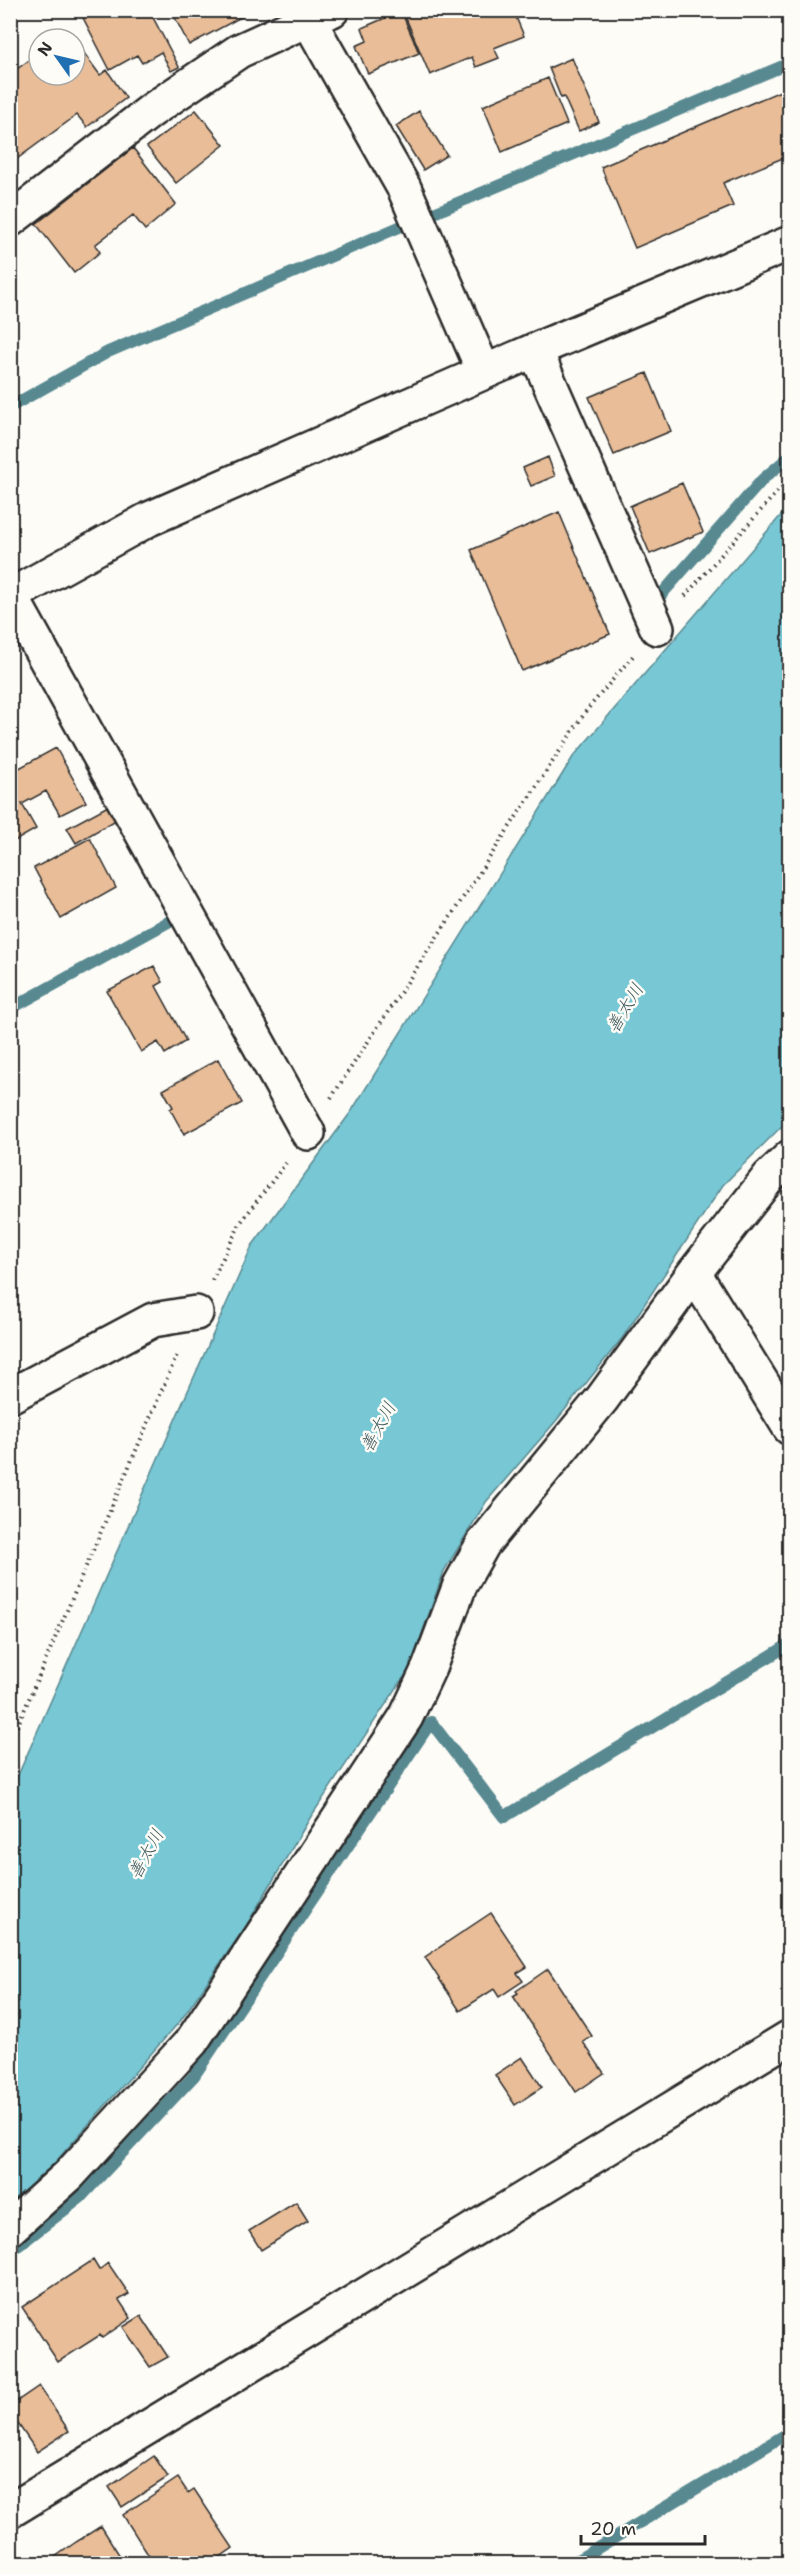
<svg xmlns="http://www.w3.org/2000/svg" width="800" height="2574" viewBox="0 0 800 2574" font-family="'Shantell Sans','Klee One',sans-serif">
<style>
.water{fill:#78c7d4;stroke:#598990;stroke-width:1.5}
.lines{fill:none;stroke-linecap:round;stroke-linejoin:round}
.stream{stroke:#598990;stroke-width:12}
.building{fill:#e8bd98;stroke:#2b2b2b;stroke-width:1.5}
.minor-casing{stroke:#2b2b2b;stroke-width:38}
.tertiary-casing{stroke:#2b2b2b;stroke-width:38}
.path{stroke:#2b2b2b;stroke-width:4;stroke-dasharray:1.5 4.5;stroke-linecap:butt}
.minor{stroke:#fdfcf7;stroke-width:33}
.tertiary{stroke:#fdfcf7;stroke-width:33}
.labels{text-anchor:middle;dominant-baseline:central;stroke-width:5;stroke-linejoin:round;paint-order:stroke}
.water-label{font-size:18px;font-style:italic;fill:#425a5e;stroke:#fdfcf7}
</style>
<rect width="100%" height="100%" fill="#fdfcf7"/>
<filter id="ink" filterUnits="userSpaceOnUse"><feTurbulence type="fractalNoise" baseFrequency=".0167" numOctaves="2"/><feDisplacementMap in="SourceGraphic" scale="12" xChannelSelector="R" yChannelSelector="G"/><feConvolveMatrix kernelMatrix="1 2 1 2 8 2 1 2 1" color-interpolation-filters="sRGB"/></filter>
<g filter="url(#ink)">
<path class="water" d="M789,506V1119L723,1185L623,1337L556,1421L486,1502L444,1571L410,1668L310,1818L246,1926L181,2020L11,2212V1791L252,1246L351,1112L573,757Z"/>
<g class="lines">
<path class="stream" d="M429,215L790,63
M10,407L108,352L404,225
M661,595L763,479L790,456
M10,1009L170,921
M10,2252L80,2198L194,2076L431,1722L504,1817L790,1644
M571,2564L790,2432"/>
</g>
<path class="building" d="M79,10H149L179,67L171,71L161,52L142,63L137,55L110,70Z
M175,10H240L243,16L189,45L172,12Z
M417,10H513L524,36L494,48L499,58L476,67L472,57L430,75L405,16Z
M401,11L419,53L368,74L356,46L367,41L362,28Z
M75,41L100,75L107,70L126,98L87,127L77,115L10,164V60L17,69L39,53V75H75Z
M572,58L599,122L579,131L564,97L561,98L549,68Z
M548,78L567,124L502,152L483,106Z
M785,89L790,101V155L723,183L733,206L635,248L601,167Z
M196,110L224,145L176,183L147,147Z
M419,111L447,155L423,170L396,126Z
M133,148L176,204L145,230L133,215L95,245L100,252L74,273L36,224Z
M647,373L671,431L614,455L589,397Z
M548,457L555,476L531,486L523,468Z
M682,483L703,532L650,554L630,506Z
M559,512L610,634L522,671L471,550Z
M56,748L86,802L60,815L46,791L22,804L36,829L13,842L10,837V773Z
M108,806L116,820L76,843L67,828Z
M90,838L116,888L61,919L34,868Z
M154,966L163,982L156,986L186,1041L165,1054L158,1042L141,1052L107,991Z
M218,1059L242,1103L184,1134L170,1109L173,1107L163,1090Z
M491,1913L527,1967L517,1973L523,1981L499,1997L494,1989L460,2011L425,1957Z
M548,1969L592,2036L583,2042L604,2073L576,2092L513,1996L518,1993L516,1991Z
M522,2057L542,2087L515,2105L495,2075Z
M296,2202L308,2221L261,2250L249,2231Z
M93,2260L99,2270L108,2263L129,2294L119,2300L131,2318L102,2338L100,2335L58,2362L22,2307Z
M141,2316L168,2357L150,2367L123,2327Z
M39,2386L69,2431L37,2452L10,2412V2406Z
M154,2456L168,2477L122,2507L109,2487Z
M178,2478L188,2493L194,2489L233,2548L210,2564H154L123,2515Z
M101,2526L125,2564H45L76,2542Z"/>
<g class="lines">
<g class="minor-casing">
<path id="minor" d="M303,10L404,188L484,372
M10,220L152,110L239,51L307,20L332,10
M535,350L657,628
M11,596L308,1133
M790,1157L769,1177L694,1273L790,1428
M10,1396L153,1320L196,1313
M10,2228L69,2175L192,2041L406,1717L429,1668L460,1585L483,1544L602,1399L694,1273
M10,2511L790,2037"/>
</g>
<g class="tertiary-casing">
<path id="tertiary" d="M10,596L149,519L535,350L790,243"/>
</g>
<path class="path" d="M685,596L777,492L790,481
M331,1098L586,711L633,656
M212,1280L241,1222L286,1163
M10,1743L177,1355"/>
<use href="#minor" class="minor"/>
<use href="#tertiary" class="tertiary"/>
</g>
</g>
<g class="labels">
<g class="water-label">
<text transform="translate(625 1008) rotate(-59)">善太川</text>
<text transform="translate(378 1427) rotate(-61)">善太川</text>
<text transform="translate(146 1854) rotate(-61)">善太川</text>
</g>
</g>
<rect width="800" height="2574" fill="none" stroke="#fdfcf7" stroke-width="36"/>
<rect x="18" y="18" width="764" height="2538" fill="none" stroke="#2b2b2b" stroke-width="2" filter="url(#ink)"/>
<g transform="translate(57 57) rotate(304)"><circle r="28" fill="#fdfcf7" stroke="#a9a8a5" stroke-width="1.5"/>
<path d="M0-4.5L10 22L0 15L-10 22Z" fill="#1f6fb2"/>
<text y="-9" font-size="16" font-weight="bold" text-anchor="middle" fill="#2b2b2b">N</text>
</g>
<path d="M581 2535v9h124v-9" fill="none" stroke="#2b2b2b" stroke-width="3"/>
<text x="590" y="2535" font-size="18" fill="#2b2b2b" stroke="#fdfcf7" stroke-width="4.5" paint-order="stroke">20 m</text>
</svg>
